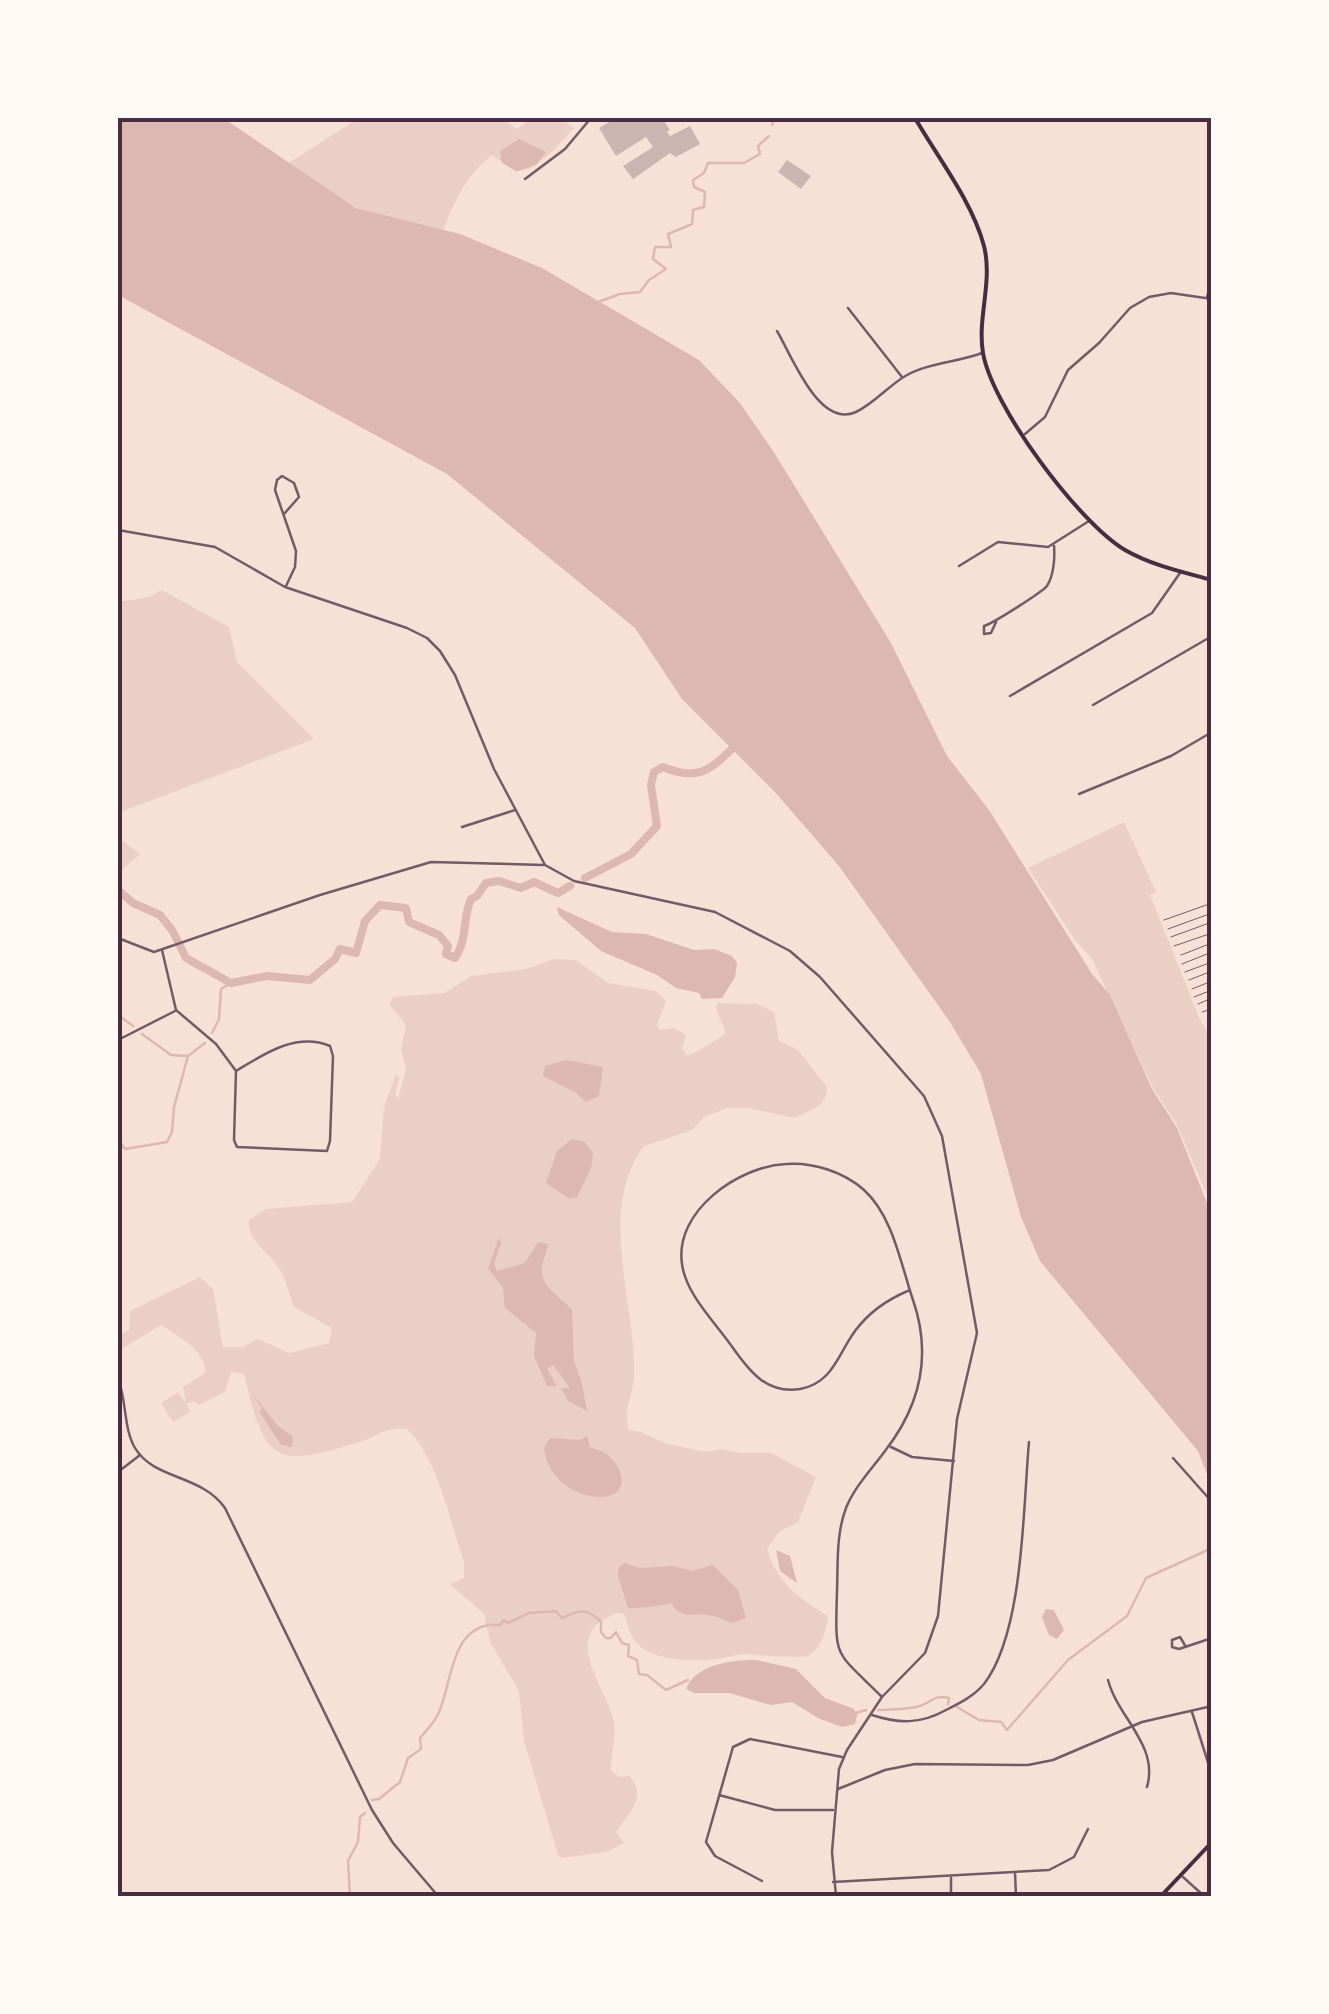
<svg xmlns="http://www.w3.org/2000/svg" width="1329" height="2014" viewBox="0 0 1329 2014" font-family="Figtree,sans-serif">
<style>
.green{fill:#ebcfc5}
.water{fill:#dcb8b0}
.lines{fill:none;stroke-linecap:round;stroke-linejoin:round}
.stream{stroke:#dcb8b0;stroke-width:2.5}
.river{stroke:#dcb8b0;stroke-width:8}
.building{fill:#ccb4b1}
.service{stroke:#755966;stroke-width:1}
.minor{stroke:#755966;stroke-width:2.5}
.tertiary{stroke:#755966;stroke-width:2.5}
.secondary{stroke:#4a2c40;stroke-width:4}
.neatline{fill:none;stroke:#4a2c40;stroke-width:4}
</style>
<rect width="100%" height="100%" fill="#f7e1d7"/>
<path class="green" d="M359,118H502L517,129C536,114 554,111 574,128L551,153L531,168L516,172L492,155C467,174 454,202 443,231L365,211L342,201L287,164Z
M162,590L229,627L237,662L314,739L118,813V602L149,597Z
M1124,822L1156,892L1150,895L1201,1022L1211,1035V1204L1177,1125L1153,1088L1092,959L1075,940L1028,868Z
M118,837L140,854L118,873Z
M554,959L576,960L608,983L656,991L666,1001L657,1025L660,1030L674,1028L686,1035L682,1048L687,1056C692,1055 724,1036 726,1032L716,1009L717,1003L757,1004L774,1012L779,1041L798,1050L827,1087C827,1107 810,1110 795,1118L748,1108H727L704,1117L692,1130L644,1146C596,1210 637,1307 634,1377C633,1398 622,1409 629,1430L641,1432L667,1444L706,1452L720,1449L742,1453H771L816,1477L798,1522L779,1532L767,1549C776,1581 799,1599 828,1616C826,1630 822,1648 808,1656C802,1659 757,1655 747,1654C737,1654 727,1658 717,1659C695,1662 650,1661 636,1642C630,1635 627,1623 624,1614L617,1613C557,1635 606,1684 614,1722C617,1737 610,1755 611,1771L619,1777L629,1776C649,1797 628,1814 616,1832L624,1843L607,1852L563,1858L558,1855L524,1741L519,1691L490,1642L484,1614L450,1584L464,1578V1563C451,1524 437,1456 407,1429C385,1427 382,1434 362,1441C275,1469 265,1464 244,1374L231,1372L225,1392L198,1405L195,1401L186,1404L190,1412L173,1422L161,1403L178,1392L186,1403L183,1387L206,1372C202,1347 181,1339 161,1325L118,1351V1336L129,1330L130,1312L134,1309L200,1277L213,1289L223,1347H242L258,1339L289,1353L329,1343L332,1328L294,1307C289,1294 286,1279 279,1268C268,1252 247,1240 249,1220L266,1209L352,1202L380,1159L384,1107L396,1075L399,1078L395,1094L398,1099L406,1070L401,1049L406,1025L389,1004L393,997L445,993L471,976L526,969Z"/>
<path class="water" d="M118,118H223L356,208L460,234L542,268L699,360L740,403L775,454L891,643L947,756L989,810L1092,974L1110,995L1152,1089L1177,1128L1211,1213V1485L1198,1451L1040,1261L1021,1217L981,1074L950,1022L839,866L774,791L682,699L635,628L447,474L118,295Z
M519,139L546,152L536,165L517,171L502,163L500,151Z
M557,907L612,932L646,934L694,950L714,949L732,956L737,963L735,977L722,998L702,999L699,993L676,988L657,975L601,951L559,915Z
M566,1060L603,1067L599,1096L586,1102L575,1092L543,1076L545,1066Z
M572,1139L585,1142L593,1153L591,1169L577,1197L570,1199L546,1183L557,1151Z
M499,1237L501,1243L494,1264L497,1271L525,1263L538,1242L548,1244C547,1253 542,1261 542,1269C541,1288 562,1298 572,1310L574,1361L582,1383L587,1411L568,1401L561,1388H570L553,1365L547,1369L557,1386H547L534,1356L536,1333L505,1308L503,1288L488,1268Z
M252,1393L277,1425L293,1437L292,1447L281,1445L259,1411L262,1409Z
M587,1436L590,1447C595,1449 600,1450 605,1453C612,1457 617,1465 620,1472C635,1512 550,1504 544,1448L550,1438L580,1440Z
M776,1550L790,1556L797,1583L780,1571Z
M625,1563L639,1568L673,1566L692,1571L713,1565L738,1590L746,1618L732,1623C724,1620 716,1616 708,1615C691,1613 681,1620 671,1603C667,1605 633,1609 628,1608L618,1576L619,1567Z
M1046,1609L1054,1610L1064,1630L1057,1639L1049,1635L1042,1617Z
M756,1660L796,1669L825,1698L854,1709L857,1715L855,1724L842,1727L818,1718L792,1702L771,1705L729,1693H694L686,1689C696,1664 732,1660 756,1660Z"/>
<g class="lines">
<path class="stream" d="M772,125L775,118
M598,302L620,294L640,292L649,280L666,269L653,259L655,247H671L668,234L692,224L693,210L704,207L705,192L694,187L693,180L704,173L708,163H744L760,154L758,146L769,136
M118,1015L133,1026
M212,1033L219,1019L221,989L231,983
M142,1034L171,1055L188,1056
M118,1139L125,1149L167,1142L172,1132L174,1107L188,1056L205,1043
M491,1625H500L504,1620L508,1623L529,1613L556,1611L562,1618C580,1609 587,1608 601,1622V1632L606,1638H611L616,1632L622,1643L629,1645L628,1656L637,1660L639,1674L647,1675L666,1690L688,1680
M957,1707L979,1720L1001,1722L1007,1730L1068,1660L1127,1616L1146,1578L1212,1548
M878,1710C890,1709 908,1710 920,1706C932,1702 935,1694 949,1698L948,1704
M856,1713L866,1710
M372,1800L379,1799L400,1782L408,1758L421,1749L420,1738C427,1730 435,1722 439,1712C452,1683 450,1633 488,1625
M350,1896L348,1861L358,1842L360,1817L365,1813"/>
<path class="river" d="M585,878L631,854L657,826L651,785L654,772L663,767C699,782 710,770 736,745
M118,890L133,903L160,915L172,930L186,958L231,983L267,976L310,980L335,959L340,949L356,953L365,921L380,905L406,908L409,922L439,935L448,946L446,954L455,958C468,939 462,919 471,899L477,896L486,883L499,881L521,888L534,882L558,893L570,886"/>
</g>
<path class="building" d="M609,118L663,119L670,130L667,132L670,136L690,126L700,144L676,157L670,153L633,179L623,166L653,147L646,137L616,156L599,128L609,122Z
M787,160L811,176L801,189L778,172Z"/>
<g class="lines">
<path class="service" d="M1164,920L1212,903
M1168,929L1212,913
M1171,937L1212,922
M1174,946L1212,933
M1181,955L1212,943
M1182,964L1212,952
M1185,972L1212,962
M1189,980L1212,971
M1192,989L1212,981
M1194,997L1212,990
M1198,1004L1212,998
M1202,1012L1212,1009"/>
<path class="minor" d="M525,179L565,149L591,118
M1212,247V255
M1207,297L1212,279
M848,308L902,377
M777,331C792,356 819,429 856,412C875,403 889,385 907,375C929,363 958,362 982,353
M1025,434L1045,417L1068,370L1099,343L1130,308L1149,297L1171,293L1212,299
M284,514L299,497L294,483L282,476L277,480L275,490L296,551L295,567L286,586
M959,566L998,542L1048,547L1089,521
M996,622L991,633L984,634V626C994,623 1042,592 1047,586C1054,575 1055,557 1054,545
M1010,696L1152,613L1180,573
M1093,705L1212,636
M1079,794L1171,756L1212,732
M462,827L515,810
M118,938L154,952L320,895L431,862L543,865
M162,950L176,1010L216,1044L236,1071C264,1054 296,1032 330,1046L333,1056L330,1141L327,1151L237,1147L234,1140L236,1071
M118,1040L175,1011
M891,1447L912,1457L954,1461
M1173,1458L1212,1502
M118,1472L140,1455
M1186,1647L1180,1637L1172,1640V1647L1179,1649L1212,1638
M1108,1680C1118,1718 1159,1745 1147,1787
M881,1696C834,1649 835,1661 837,1591C838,1564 836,1534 846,1508C855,1486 871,1470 885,1451C920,1406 932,1355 913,1300C901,1265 893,1216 864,1190C844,1172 813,1162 786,1164C739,1166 674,1211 682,1264C686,1295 716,1323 733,1348C750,1372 767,1394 800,1389C833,1383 838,1354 855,1331C869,1312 888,1299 910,1290
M1192,1712L1212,1775
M872,1715C899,1724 921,1724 946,1710C960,1703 974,1696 984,1684C1024,1632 1023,1507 1029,1442
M838,1789L885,1770L915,1764L1028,1765L1053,1760L1142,1722L1212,1706
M719,1795L775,1810H833
M1015,1873L1016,1896
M1183,1877L1204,1896
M951,1878V1896
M762,1881L715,1856L706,1842L733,1747L750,1739L842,1757
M833,1882L1049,1870L1074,1857L1088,1829"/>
<path class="tertiary" d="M118,530L215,547L285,587L407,628L427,638L440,651L455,675L494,769L545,865L574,881L715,912L790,951L820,977L924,1096L942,1136L977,1333L957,1419L938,1616L925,1653L882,1697L847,1750L839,1769L832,1852L836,1896
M118,1379C127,1401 123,1427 135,1448C154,1480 201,1474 225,1508L372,1810L393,1843L438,1896"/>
<path class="secondary" d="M915,118C938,158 972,201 984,246C993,282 977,318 983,353C992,406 1078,522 1125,550C1151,565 1182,572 1212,580
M1161,1896L1212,1842"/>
</g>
<rect width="1329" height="2014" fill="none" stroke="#fffaf5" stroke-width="240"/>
<rect x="120" y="120" width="1089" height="1774" class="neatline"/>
</svg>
